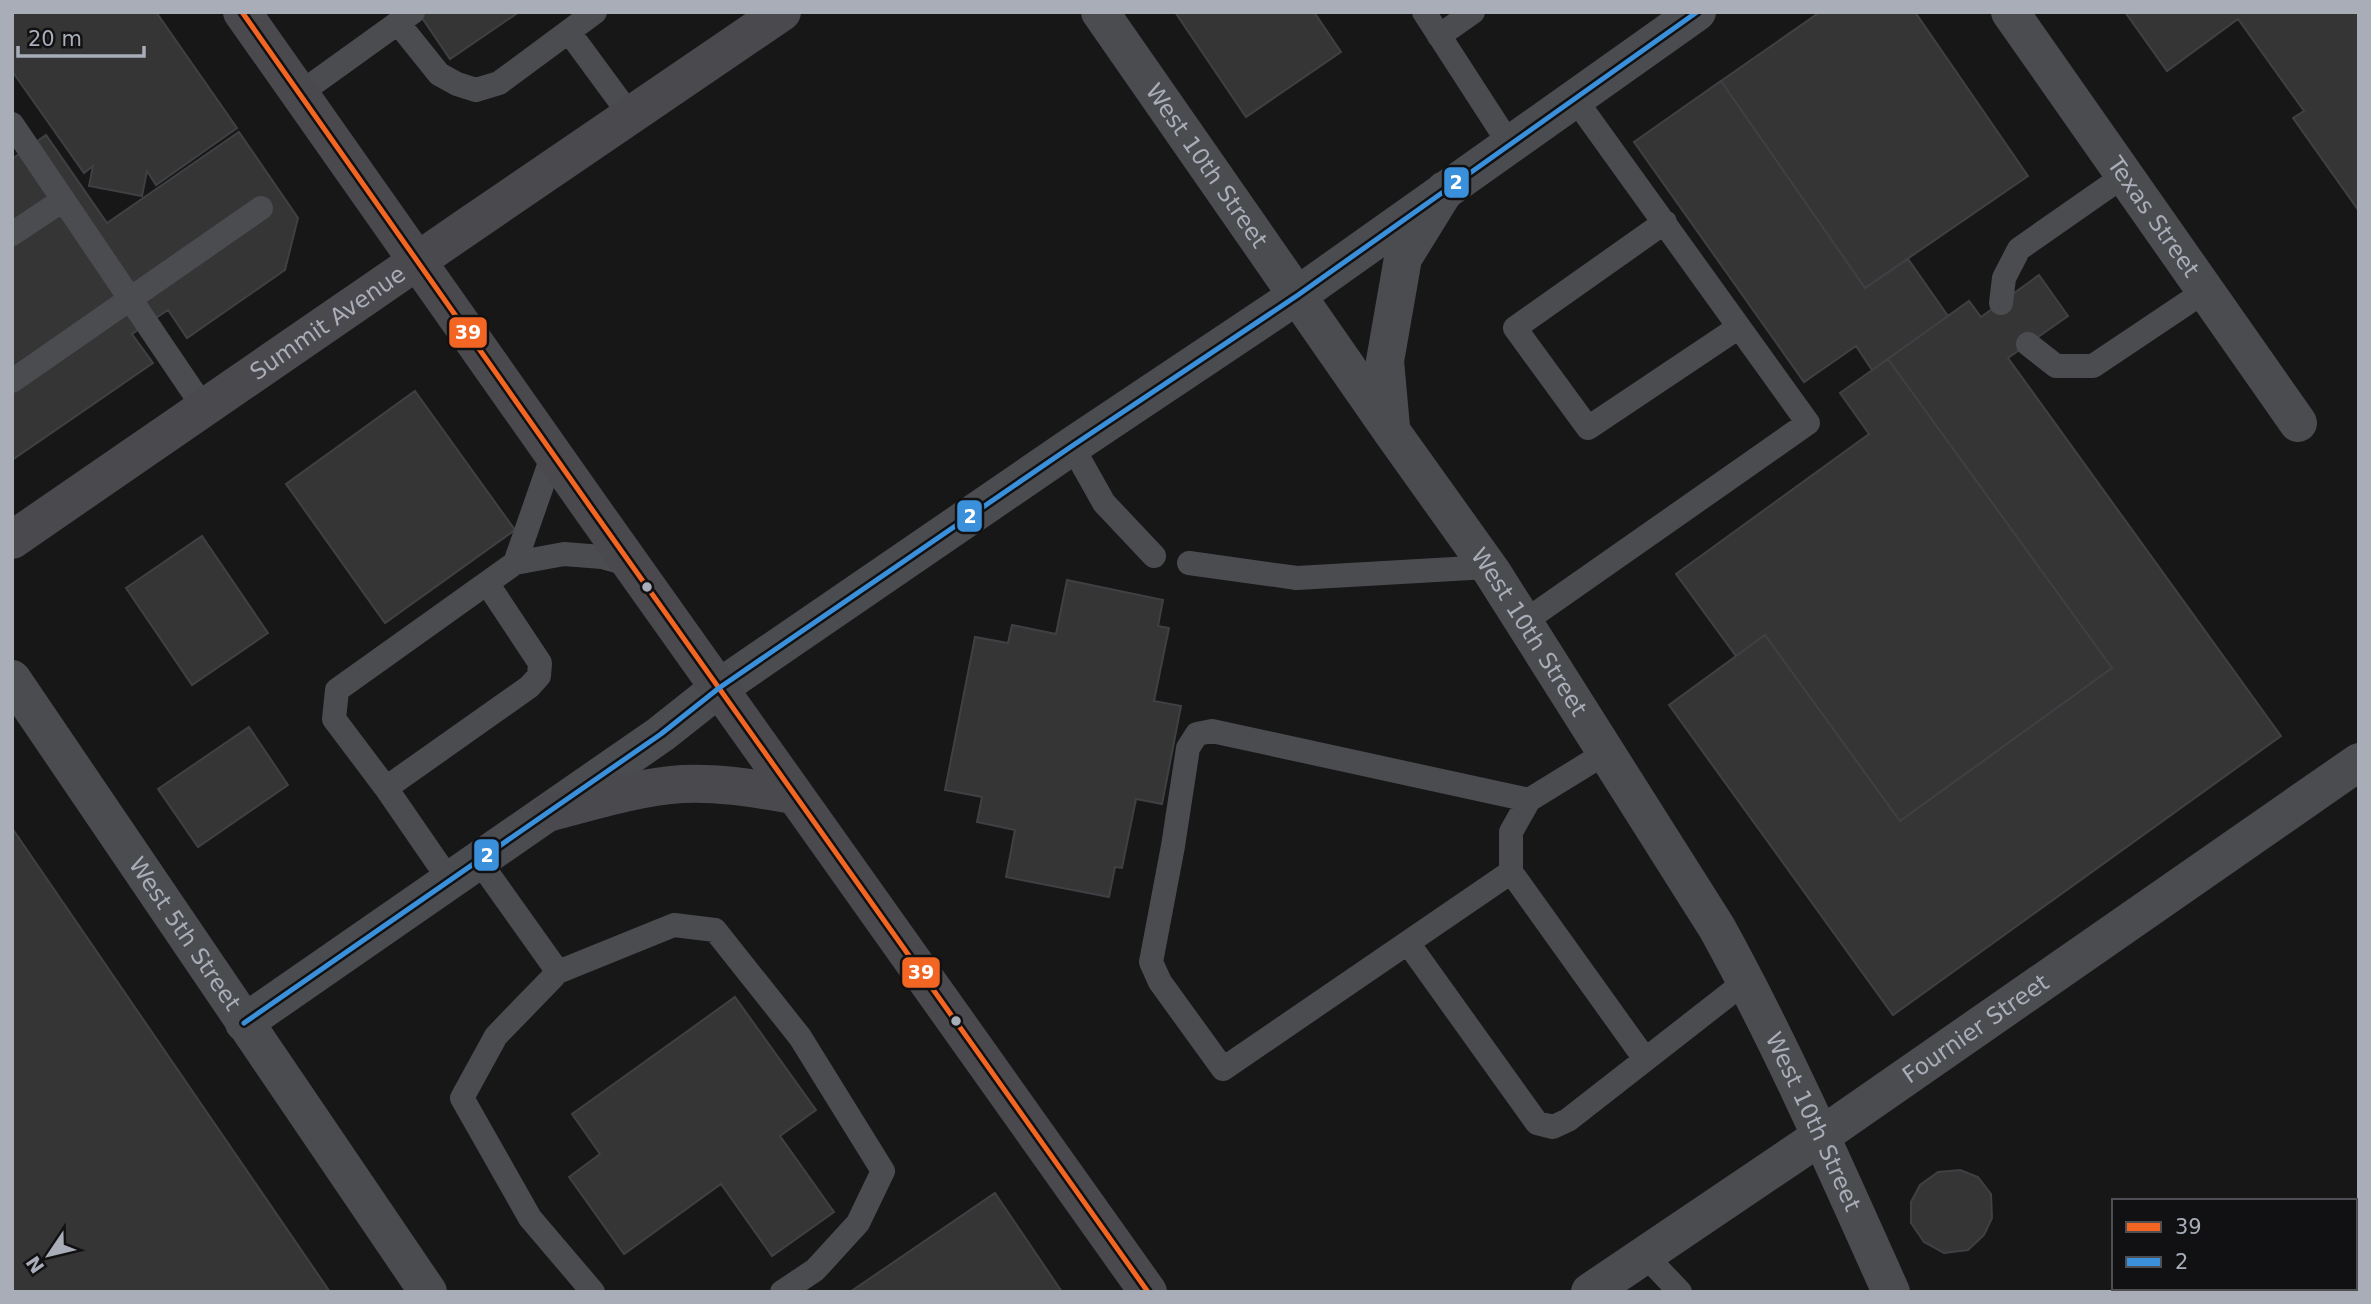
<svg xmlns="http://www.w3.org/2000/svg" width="2371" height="1304" viewBox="0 0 2371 1304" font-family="'DejaVu Sans',sans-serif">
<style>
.building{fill:#353536;stroke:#3f4043;stroke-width:2}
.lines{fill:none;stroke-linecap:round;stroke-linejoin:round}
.service{stroke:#4b4c50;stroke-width:24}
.minor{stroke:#4b4c50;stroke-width:38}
.tertiary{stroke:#4b4c50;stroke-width:38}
.secondary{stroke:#4a4a4e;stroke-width:38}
.bus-1-casing{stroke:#111113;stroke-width:10}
.bus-2-casing{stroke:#111113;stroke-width:10}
.bus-1{stroke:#f26522;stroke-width:5}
.bus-2{stroke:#3a90db;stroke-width:5}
.bus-dot{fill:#a8adb8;stroke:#111113;stroke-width:2.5}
.labels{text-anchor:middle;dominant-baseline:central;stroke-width:7;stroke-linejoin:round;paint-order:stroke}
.street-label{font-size:23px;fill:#a8adb8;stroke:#111113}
.line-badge{stroke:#111113;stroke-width:2.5}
.badge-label{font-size:19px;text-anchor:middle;font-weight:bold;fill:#fff}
</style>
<rect width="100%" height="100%" fill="#171717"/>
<path class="building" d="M12,12H156L237,128L156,185L147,171L142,196L89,186L93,166L84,173L12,71Z
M418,12H519L450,59Z
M1175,12H1314L1341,52L1246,117Z
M1820,12H1915L2028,176L1865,288L1721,81Z
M2125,12H2359V211L2293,118L2304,111L2238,19L2167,71Z
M1721,81L1865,288L1908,259L1948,316L1872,370L1856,346L1804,382L1634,142Z
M239,132L298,218L285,270L187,338L168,310L132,334L153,363L12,460V159L46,135L107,223Z
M2039,275L2068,316L2008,358L2281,736L1893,1015L1669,705L1765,635L1900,821L2112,668L1888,359L1969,301L1981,317Z
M1888,359L2112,668L1900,821L1765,635L1736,656L1676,574L1869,434L1840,393Z
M415,391L515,530L385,623L286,484Z
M202,536L268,633L192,685L126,588Z
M1067,580L1163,600L1158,626L1169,628L1154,701L1181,706L1162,804L1136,799L1122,868L1115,867L1109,897L1006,877L1015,830L977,822L982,797L945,790L975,637L1008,643L1012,625L1056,634Z
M249,727L288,785L198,847L158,789Z
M12,828L330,1292H12Z
M735,997L816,1110L780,1136L834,1212L772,1256L721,1184L624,1254L569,1177L600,1154L572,1114Z
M1960,1170L1978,1177L1991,1194L1992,1218L1984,1235L1968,1250L1944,1253L1924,1242L1911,1223V1202L1920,1185L1938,1172Z
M995,1193L1062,1292H850Z"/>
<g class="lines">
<path class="service" d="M1424,12L1510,145
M398,23L439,74L457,84L476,90L499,83L595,12
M569,32L630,115
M1439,36L1473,12
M299,94L413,12
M12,124L204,408
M1665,222L1515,328L1588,428L1739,327
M12,234L63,200
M2001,303L2004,278L2019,249L2125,175
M2028,344L2056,366H2093L2205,291
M12,381L261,208
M1072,446L1104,503L1154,556
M515,563L553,454
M1189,563L1297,578L1488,567
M1524,622L1808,423L1575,99
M1607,752L1529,800L1511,832V872L1645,1059
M386,788L529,687L539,676L540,663L487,583
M479,861L558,972L496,1036L462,1098L530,1218L593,1292
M1511,872L1223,1069L1160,982L1151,962L1173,846L1188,748L1197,734L1212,731L1529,800
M450,881L386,788L334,719L337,690L515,563L564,554L602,557L631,565
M1408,943L1537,1123L1553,1127L1568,1120L1746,981
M558,972L674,925L715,930L800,1037L883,1171L858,1223L815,1270L782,1292
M1644,1254L1680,1292"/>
<g class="minor">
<path id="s1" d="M2010,12L2298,423"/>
<path d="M244,1023L661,734L719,688L1072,446L1298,295L1697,12"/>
<path id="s2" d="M1590,1292L1821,1136L2359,762"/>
</g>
<g class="tertiary">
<path id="s3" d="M1100,12L1392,432L1492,572L1717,928C1782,1046 1836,1169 1891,1292"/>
<path d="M1391,427L1385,361L1403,258L1445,190"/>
<path id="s4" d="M12,679L428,1292"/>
</g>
<g class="secondary">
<path d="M242,12L591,508L1148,1292"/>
<path id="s5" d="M12,540L474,222L782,12"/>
<path d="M551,812C594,801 637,787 682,784C719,782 757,789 794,795"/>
</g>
<g class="bus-1-casing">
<path id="bus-1" d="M242,12L591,508L1148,1292"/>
</g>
<g class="bus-2-casing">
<path id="bus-2" d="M244,1023L661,734L719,688L1072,446L1298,295L1697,12"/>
</g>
<use href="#bus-1" class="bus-1"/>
<use href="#bus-2" class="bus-2"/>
</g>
<g class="bus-dot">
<circle cx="647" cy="587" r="6"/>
<circle cx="956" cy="1021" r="6"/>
</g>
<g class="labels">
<g class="street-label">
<text stroke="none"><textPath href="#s3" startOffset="187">West 10th Street</textPath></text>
<text stroke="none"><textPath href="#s1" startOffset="250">Texas Street</textPath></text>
<text stroke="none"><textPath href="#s5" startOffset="383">Summit Avenue</textPath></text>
<text stroke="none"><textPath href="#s3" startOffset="754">West 10th Street</textPath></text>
<text stroke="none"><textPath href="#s4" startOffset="308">West 5th Street</textPath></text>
<text stroke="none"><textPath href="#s2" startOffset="467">Fournier Street</textPath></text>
<text stroke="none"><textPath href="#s3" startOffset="1321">West 10th Street</textPath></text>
</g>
</g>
<g class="line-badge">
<rect x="1443" y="166" width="27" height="33" rx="7" fill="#3a90db"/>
<rect x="448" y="316" width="40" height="33" rx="7" fill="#f26522"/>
<rect x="956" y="499" width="27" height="34" rx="7" fill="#3a90db"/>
<rect x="473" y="838" width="27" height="34" rx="7" fill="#3a90db"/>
<rect x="901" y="956" width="40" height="33" rx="7" fill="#f26522"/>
</g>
<g class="badge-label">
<text x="1456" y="189">2</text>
<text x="468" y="339">39</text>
<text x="970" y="523">2</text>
<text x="487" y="862">2</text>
<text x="921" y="979">39</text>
</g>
<rect width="2371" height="1304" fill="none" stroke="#a8adb8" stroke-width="28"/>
<rect x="2112" y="1199" width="245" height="91" fill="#111113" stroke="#4d4f55" stroke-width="2"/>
<rect x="2126" y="1222" width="35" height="10" fill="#f26522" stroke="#4d4f55" stroke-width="2"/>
<text x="2175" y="1234" font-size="21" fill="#a8adb8">39</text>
<rect x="2126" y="1257" width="35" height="10" fill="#3a90db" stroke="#4d4f55" stroke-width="2"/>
<text x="2175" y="1269" font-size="21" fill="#a8adb8">2</text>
<g transform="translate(49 1255) rotate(235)" stroke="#111113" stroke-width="5" paint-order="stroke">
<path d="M0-5L12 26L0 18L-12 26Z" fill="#a8adb8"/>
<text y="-10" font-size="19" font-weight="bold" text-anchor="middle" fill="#a8adb8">N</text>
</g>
<path d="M18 46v10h126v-10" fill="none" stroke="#a8adb8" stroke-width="3.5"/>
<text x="28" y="46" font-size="21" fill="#a8adb8" stroke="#111113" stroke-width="5" paint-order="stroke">20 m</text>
</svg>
